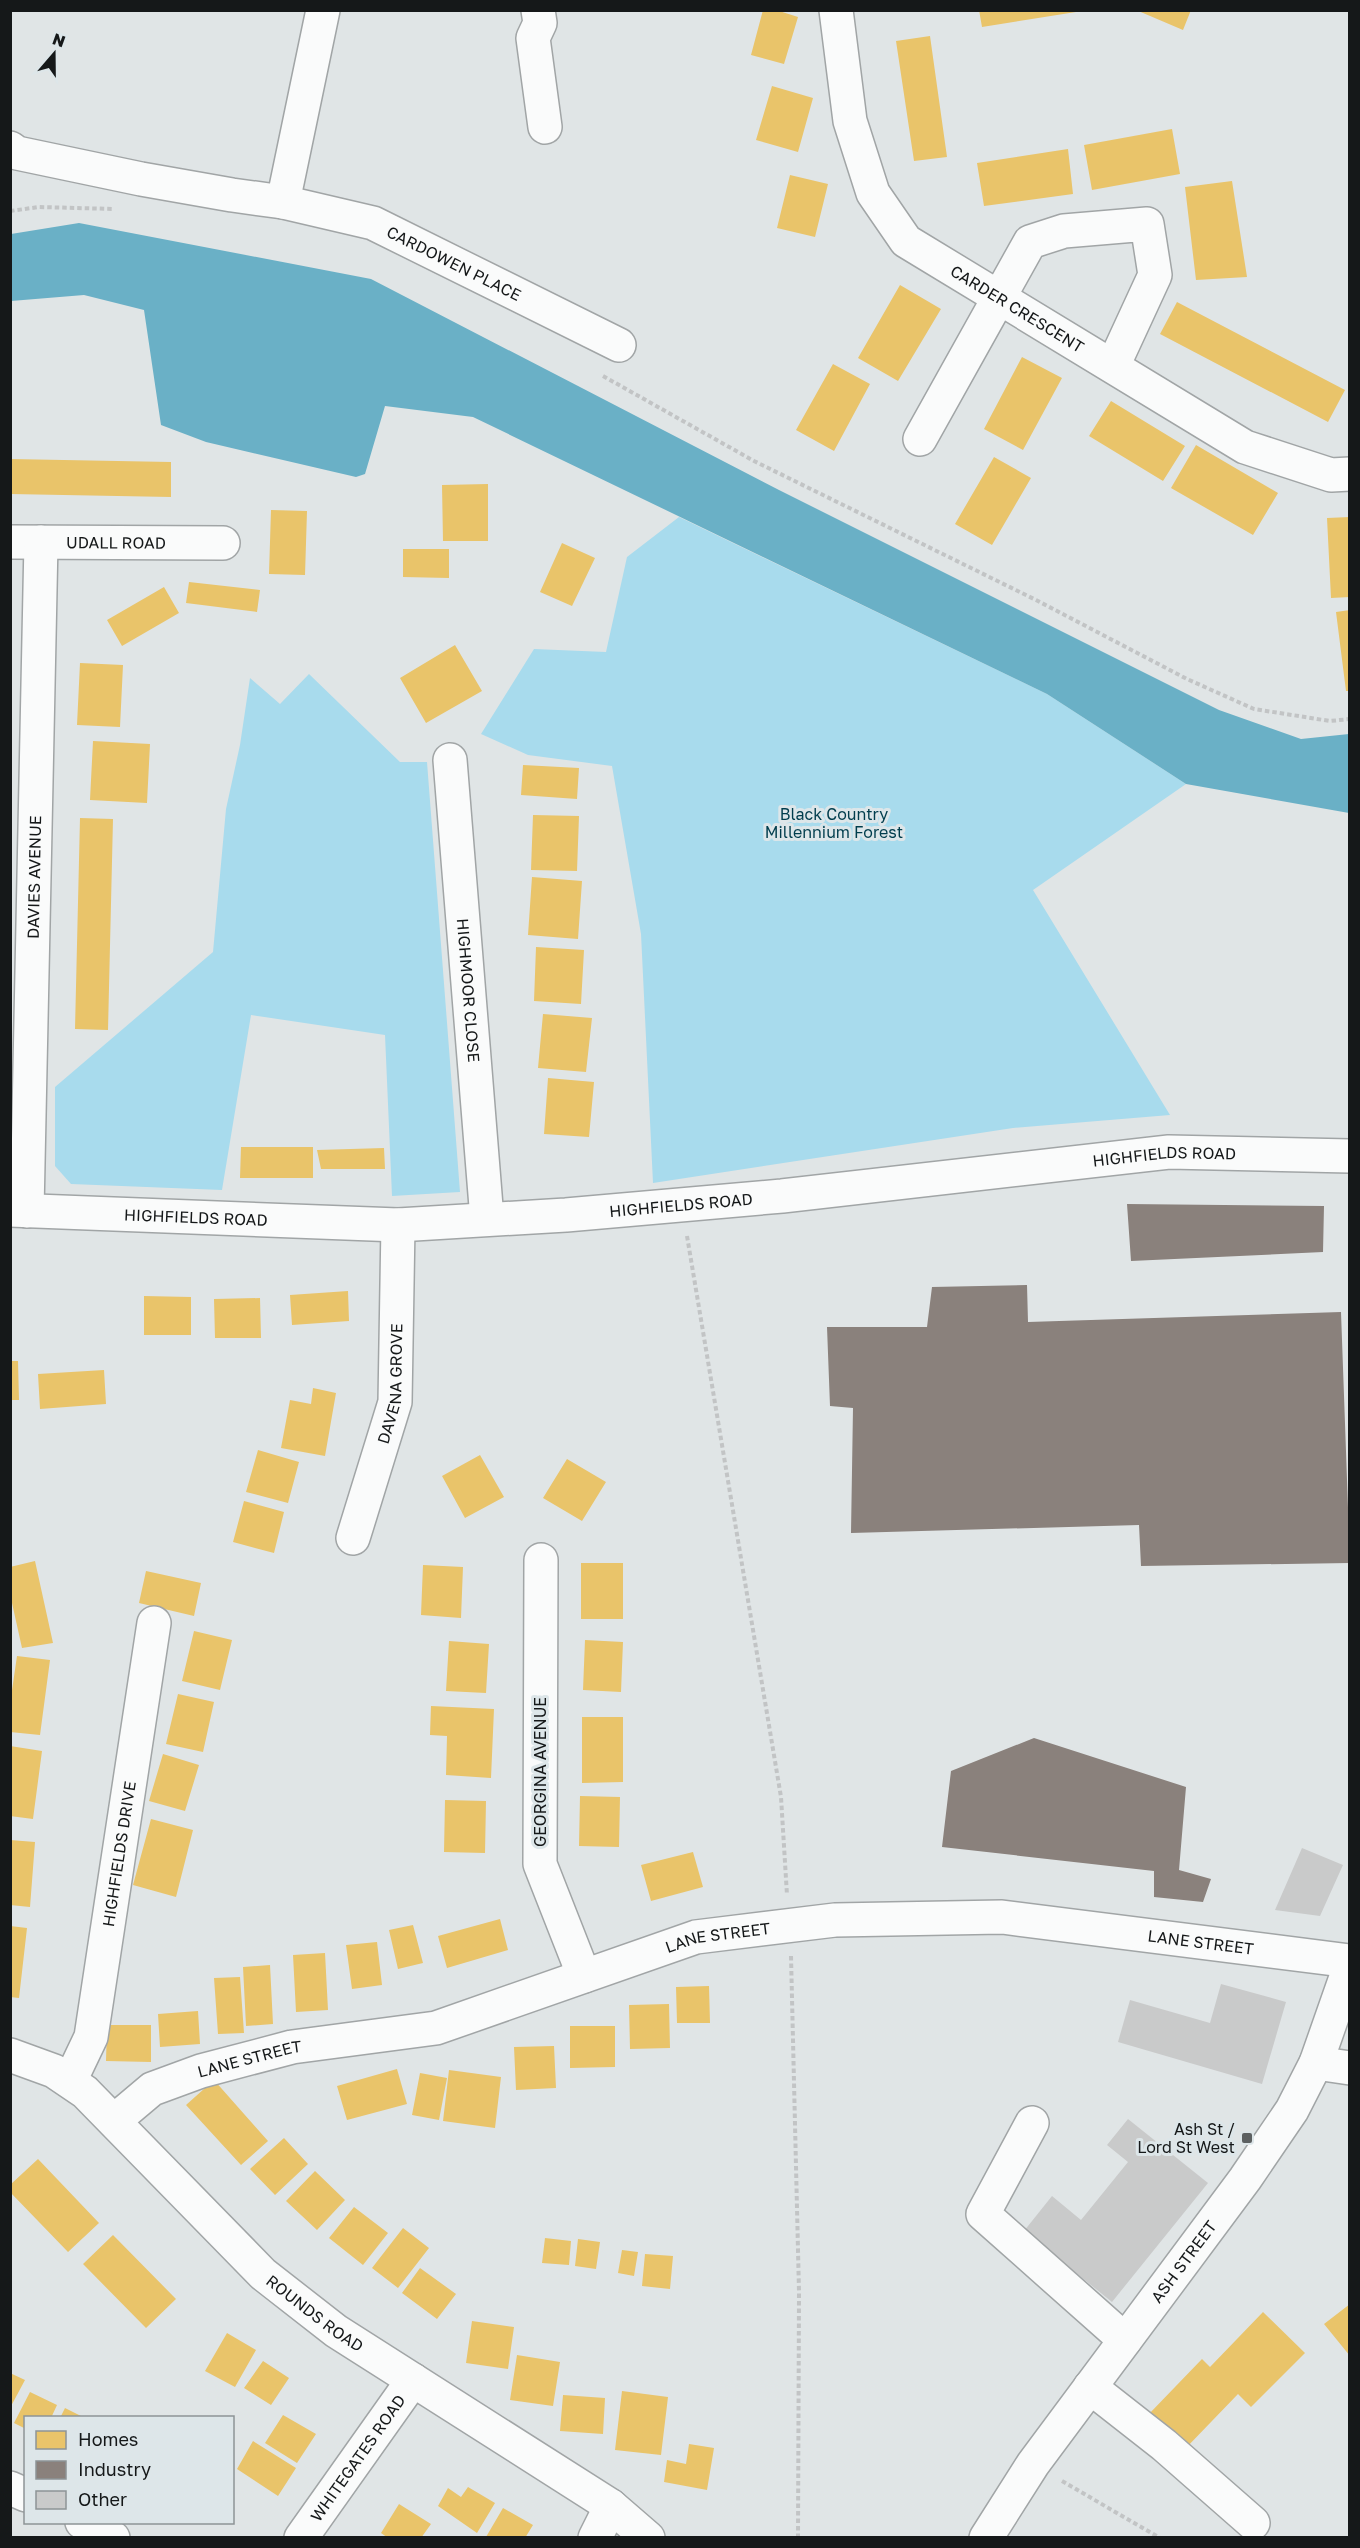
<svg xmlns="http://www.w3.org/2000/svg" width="1360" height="2548" viewBox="0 0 1360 2548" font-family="'Golos Text',sans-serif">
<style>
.green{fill:#a8dbed}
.water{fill:#6ab0c6}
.homes{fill:#e9c46a}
.industry{fill:#8a817c}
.building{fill:#c9caca}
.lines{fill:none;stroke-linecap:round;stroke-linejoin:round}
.minor-casing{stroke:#a1a5a6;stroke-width:36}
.major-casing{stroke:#a1a5a6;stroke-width:36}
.path{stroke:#c2c4c5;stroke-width:4;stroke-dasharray:4.5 3;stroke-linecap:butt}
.minor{stroke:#fafbfb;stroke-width:33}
.major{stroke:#fafbfb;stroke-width:33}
.poi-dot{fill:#5c6061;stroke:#dde6e9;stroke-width:2}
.labels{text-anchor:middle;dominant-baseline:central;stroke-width:6;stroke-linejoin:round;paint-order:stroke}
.street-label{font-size:16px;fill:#151819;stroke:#dde6e9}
.park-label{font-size:16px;fill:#003d4d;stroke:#dde6e9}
.poi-label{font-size:16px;fill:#151819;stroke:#dde6e9;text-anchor:end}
</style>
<rect width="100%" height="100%" fill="#e0e5e6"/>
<path class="green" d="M679,517L1047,694L1186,784L1033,890L1170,1115L1013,1128L653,1183L641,934L612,766L528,755L481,734L534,649L606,652L627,557Z
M309,674L400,762H427L460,1192L392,1196L385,1035L251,1015L222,1190L71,1184L55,1166V1087L213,952L226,809L240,745L250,678L280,704Z"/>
<path class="water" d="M79,223L371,279L779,490L1219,710L1301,739L1349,734V813L1186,784L1047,694L473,417L385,406L365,474L356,477L206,442L161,425L144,310L84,295L11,301V234Z"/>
<path class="homes" d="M763,10H776L798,17L784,64L751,55Z
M979,10H1076V12L982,27Z
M1136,10H1191L1183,30Z
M930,36L947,157L914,161L896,41Z
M772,86L813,98L798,152L756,140Z
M1172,129L1180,174L1092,190L1084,145Z
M1068,149L1073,194L984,206L977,163Z
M790,175L828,184L815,237L777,228Z
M1232,181L1247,277L1196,280L1185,187Z
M900,285L941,309L898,381L858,358Z
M1177,302L1345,390L1328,422L1160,334Z
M1022,357L1062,378L1023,450L984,429Z
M833,364L870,384L834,451L796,430Z
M1111,401L1185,446L1163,481L1089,436Z
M1196,445L1278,493L1253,535L1171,488Z
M994,457L1031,478L992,545L955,524Z
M10,459L171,462V497L10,494Z
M488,484V541H443L442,485Z
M271,510L307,511L305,575L269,574Z
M1350,517V597L1331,598L1327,518Z
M562,543L595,558L572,606L540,592Z
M403,549H449V578L403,577Z
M189,582L260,590L257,612L186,603Z
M164,587L179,613L122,646L107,620Z
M1350,610V691H1346L1336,612Z
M455,645L482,691L426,723L400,678Z
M80,663L123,665L120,727L77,725Z
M93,741L150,744L147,803L90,800Z
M523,765L579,768L577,799L521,795Z
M533,815L579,816L577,871L531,870Z
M80,818L113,819L108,1030L75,1029Z
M532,877L582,881L578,939L528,935Z
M536,947L584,950L581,1004L534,1001Z
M543,1014L592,1018L586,1072L538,1068Z
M548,1078L594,1082L589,1137L544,1134Z
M241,1147H313V1178H240Z
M384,1148L385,1169H321L317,1150Z
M348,1291L349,1321L292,1325L290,1295Z
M144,1296L191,1297V1335H144Z
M260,1298L261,1338H215L214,1299Z
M10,1361H18L19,1400H10Z
M104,1370L106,1404L40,1409L38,1374Z
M313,1388L336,1393L325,1456L281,1448L290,1400L311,1404Z
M258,1450L299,1462L288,1503L246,1492Z
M480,1455L504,1497L465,1518L442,1476Z
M567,1459L606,1482L582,1521L543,1498Z
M244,1501L284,1512L274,1553L233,1542Z
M35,1561L53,1643L22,1648L10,1594V1567Z
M581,1563H623V1619H581Z
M423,1565L463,1567L461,1618L421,1615Z
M146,1571L201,1583L194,1616L139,1603Z
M194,1631L232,1640L220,1690L182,1681Z
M585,1640L623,1642L621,1692L583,1690Z
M449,1641L489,1644L486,1693L446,1691Z
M17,1656L50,1660L40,1735L10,1732V1704Z
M178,1694L214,1702L203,1752L166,1744Z
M431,1706L494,1709L491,1778L446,1775L447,1736L430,1735Z
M582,1717H623V1782L582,1783Z
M10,1746L42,1751L33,1819L10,1816Z
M163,1754L199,1765L185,1811L149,1801Z
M580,1796L620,1797L619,1847L579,1846Z
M445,1800L486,1801L485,1853L444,1852Z
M151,1819L193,1830L176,1897L133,1885Z
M10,1840L35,1842L30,1907L10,1905Z
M693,1852L703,1887L651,1901L641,1865Z
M500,1919L508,1950L447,1968L438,1936Z
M413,1925L423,1963L398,1969L389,1930Z
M10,1926L27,1928L19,1998L10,1997Z
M377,1942L382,1985L352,1989L346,1945Z
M325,1953L328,2010L296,2012L293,1955Z
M270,1965L273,2024L246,2026L243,1967Z
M240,1977L244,2033L218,2034L214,1978Z
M709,1986L710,2023H677L676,1987Z
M669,2004L670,2048L630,2049L629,2005Z
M198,2011L200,2044L160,2047L158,2014Z
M107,2025H151V2062L106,2061Z
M570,2026H615V2067L570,2068Z
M554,2046L556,2088L516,2090L514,2047Z
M397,2069L407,2104L347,2120L337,2086Z
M449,2070L501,2077L495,2128L443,2121Z
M420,2073L447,2078L439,2120L412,2115Z
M214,2080L268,2141L241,2165L186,2105Z
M284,2138L308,2164L275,2195L250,2169Z
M38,2159L99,2223L68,2252L10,2192V2185Z
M315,2171L345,2200L317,2230L286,2201Z
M354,2207L388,2233L363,2265L329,2238Z
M403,2228L429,2248L398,2288L372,2268Z
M113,2235L176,2299L146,2328L83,2264Z
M545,2238L571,2241L569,2265L542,2263Z
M578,2239L600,2242L596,2269L575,2266Z
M622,2250L638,2252L634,2276L618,2273Z
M645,2254L673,2256L670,2289L642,2286Z
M420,2268L456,2294L437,2319L402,2293Z
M1350,2304V2356L1324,2324Z
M1263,2312L1305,2353L1251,2407L1238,2394L1184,2450L1148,2415L1202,2359L1210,2367Z
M472,2321L514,2327L508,2369L466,2363Z
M227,2333L256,2350L235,2387L205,2371Z
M517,2355L560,2362L553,2406L510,2400Z
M263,2361L289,2378L271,2405L244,2388Z
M10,2373L25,2380L10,2408Z
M622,2391L668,2397L661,2455L615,2450Z
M30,2392L57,2405L51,2418H26V2429L14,2423Z
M563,2395L605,2398L603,2434L560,2431Z
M65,2408L85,2418H60Z
M283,2415L316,2434L297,2463L265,2443Z
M253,2441L296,2468L278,2496L237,2469Z
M689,2444L714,2448L707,2490L664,2482L667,2460L686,2464Z
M468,2487L495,2503L477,2533L438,2506L448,2488L461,2497Z
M399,2504L431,2524L421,2538H388L381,2533Z
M503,2508L533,2525L525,2538L486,2537Z"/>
<path class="industry" d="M1127,1204L1324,1206L1323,1252L1131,1261Z
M1027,1285L1028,1322L1341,1312L1350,1563L1141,1566L1139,1525L851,1533L853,1408L830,1406L827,1327H927L932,1287Z
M1034,1738L1186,1787L1179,1870L1211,1879L1203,1902L1154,1897V1871L942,1847L951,1771Z"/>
<path class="building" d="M1302,1848L1343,1865L1320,1916L1275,1910Z
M1221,1984L1286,2002L1262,2084L1118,2042L1130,2000L1210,2023Z
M1128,2119L1208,2183L1112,2302L1024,2231L1052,2196L1081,2220L1128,2162L1107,2145Z"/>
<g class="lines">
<g class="minor-casing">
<g id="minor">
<path d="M538,10L540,23L533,38L545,127"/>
<path id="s1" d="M836,10L850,121L873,193L906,241L1245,447L1331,475L1350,474"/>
<path id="s2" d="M10,148L17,153L141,179L232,195L283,202L373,223L619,345"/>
<path d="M283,202L323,10"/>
<path d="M920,439L1030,242L1064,231L1147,224L1155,275L1113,366"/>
<path id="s3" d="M10,542L223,543"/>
<path id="s4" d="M450,760L487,1219"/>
<path id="s5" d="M10,1210L398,1225L566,1215L782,1196L1169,1152L1350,1156"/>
<path id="s6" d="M27,1211L41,542"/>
<path id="s7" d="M353,1538L395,1402L398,1225"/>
<path d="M541,1560L540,1864L584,1976"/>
<path id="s8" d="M10,2055L54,2071L85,2092L263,2274L336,2331L611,2506L648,2538"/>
<path d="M1316,2063L1350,2068"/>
<path id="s9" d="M70,2081L91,2037L154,1623"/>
<path id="s10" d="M114,2121L152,2089L201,2071L292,2047L436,2028L696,1937L835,1920L1002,1917L1350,1961"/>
<path d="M1032,2123L983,2214L1125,2340"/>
<path d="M1090,2387L1164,2445L1253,2523"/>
<path d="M10,2488L26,2495"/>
<path d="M82,2522L113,2538"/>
<path id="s11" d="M301,2538L413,2380"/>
<path d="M595,2538L611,2506"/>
</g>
</g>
<g class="major-casing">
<g id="major">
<path id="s12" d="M986,2538L1033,2464L1245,2179L1292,2110L1316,2063L1350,1966"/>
</g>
</g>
<path class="path" d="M10,211L39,207L114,209
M603,376L754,461L1036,600L1187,679L1254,709L1330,721L1350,719
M687,1236L781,1797L787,1895
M791,1956L799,2292L798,2538
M1062,2481L1160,2538"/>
<use href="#minor" class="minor"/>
<use href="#major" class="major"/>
</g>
<rect class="poi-dot" x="1241" y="2132" width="12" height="12" rx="3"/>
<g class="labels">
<g class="street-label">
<text stroke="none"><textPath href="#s2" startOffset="462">CARDOWEN PLACE</textPath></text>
<text stroke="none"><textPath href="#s1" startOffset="376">CARDER CRESCENT</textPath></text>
<text stroke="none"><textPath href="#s3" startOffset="106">UDALL ROAD</textPath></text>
<text stroke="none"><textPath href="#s6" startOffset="334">DAVIES AVENUE</textPath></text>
<text stroke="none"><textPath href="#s4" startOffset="231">HIGHMOOR CLOSE</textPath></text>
<text stroke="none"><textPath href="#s5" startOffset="1158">HIGHFIELDS ROAD</textPath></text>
<text stroke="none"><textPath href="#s5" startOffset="672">HIGHFIELDS ROAD</textPath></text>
<text stroke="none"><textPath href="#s5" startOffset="186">HIGHFIELDS ROAD</textPath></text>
<text stroke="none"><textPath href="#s7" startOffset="160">DAVENA GROVE</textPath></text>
<text transform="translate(540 1772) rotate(-90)">GEORGINA AVENUE</text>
<text stroke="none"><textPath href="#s9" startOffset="234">HIGHFIELDS DRIVE</textPath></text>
<text stroke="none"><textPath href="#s10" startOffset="638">LANE STREET</textPath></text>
<text stroke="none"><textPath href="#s10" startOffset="1124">LANE STREET</textPath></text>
<text stroke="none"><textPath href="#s10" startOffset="152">LANE STREET</textPath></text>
<text stroke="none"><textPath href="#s12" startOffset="340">ASH STREET</textPath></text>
<text stroke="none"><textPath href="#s8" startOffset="404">ROUNDS ROAD</textPath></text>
<text stroke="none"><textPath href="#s11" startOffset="98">WHITEGATES ROAD</textPath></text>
</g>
<g class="park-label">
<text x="834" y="814">Black Country<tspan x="834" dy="18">Millennium Forest</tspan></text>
</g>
<g class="poi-label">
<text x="1235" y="2129">Ash St /<tspan x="1235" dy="18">Lord St West</tspan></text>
</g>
</g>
<rect width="1360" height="2548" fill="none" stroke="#151819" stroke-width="24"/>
<rect x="24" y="2416" width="210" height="108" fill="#dde6e9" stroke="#8d9496" stroke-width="1.5"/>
<rect x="36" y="2431" width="30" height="18" fill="#e9c46a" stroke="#8d9496" stroke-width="1.5"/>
<text x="78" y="2446" font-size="18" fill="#151819">Homes</text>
<rect x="36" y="2461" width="30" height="18" fill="#8a817c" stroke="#8d9496" stroke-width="1.5"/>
<text x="78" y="2476" font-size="18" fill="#151819">Industry</text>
<rect x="36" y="2491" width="30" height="18" fill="#c9caca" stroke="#8d9496" stroke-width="1.5"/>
<text x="78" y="2506" font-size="18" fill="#151819">Other</text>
<g transform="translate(54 54) rotate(20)" stroke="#dde6e9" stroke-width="4.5" paint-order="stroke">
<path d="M0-4.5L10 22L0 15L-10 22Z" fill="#151819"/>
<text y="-9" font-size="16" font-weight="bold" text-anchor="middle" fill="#151819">N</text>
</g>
</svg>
